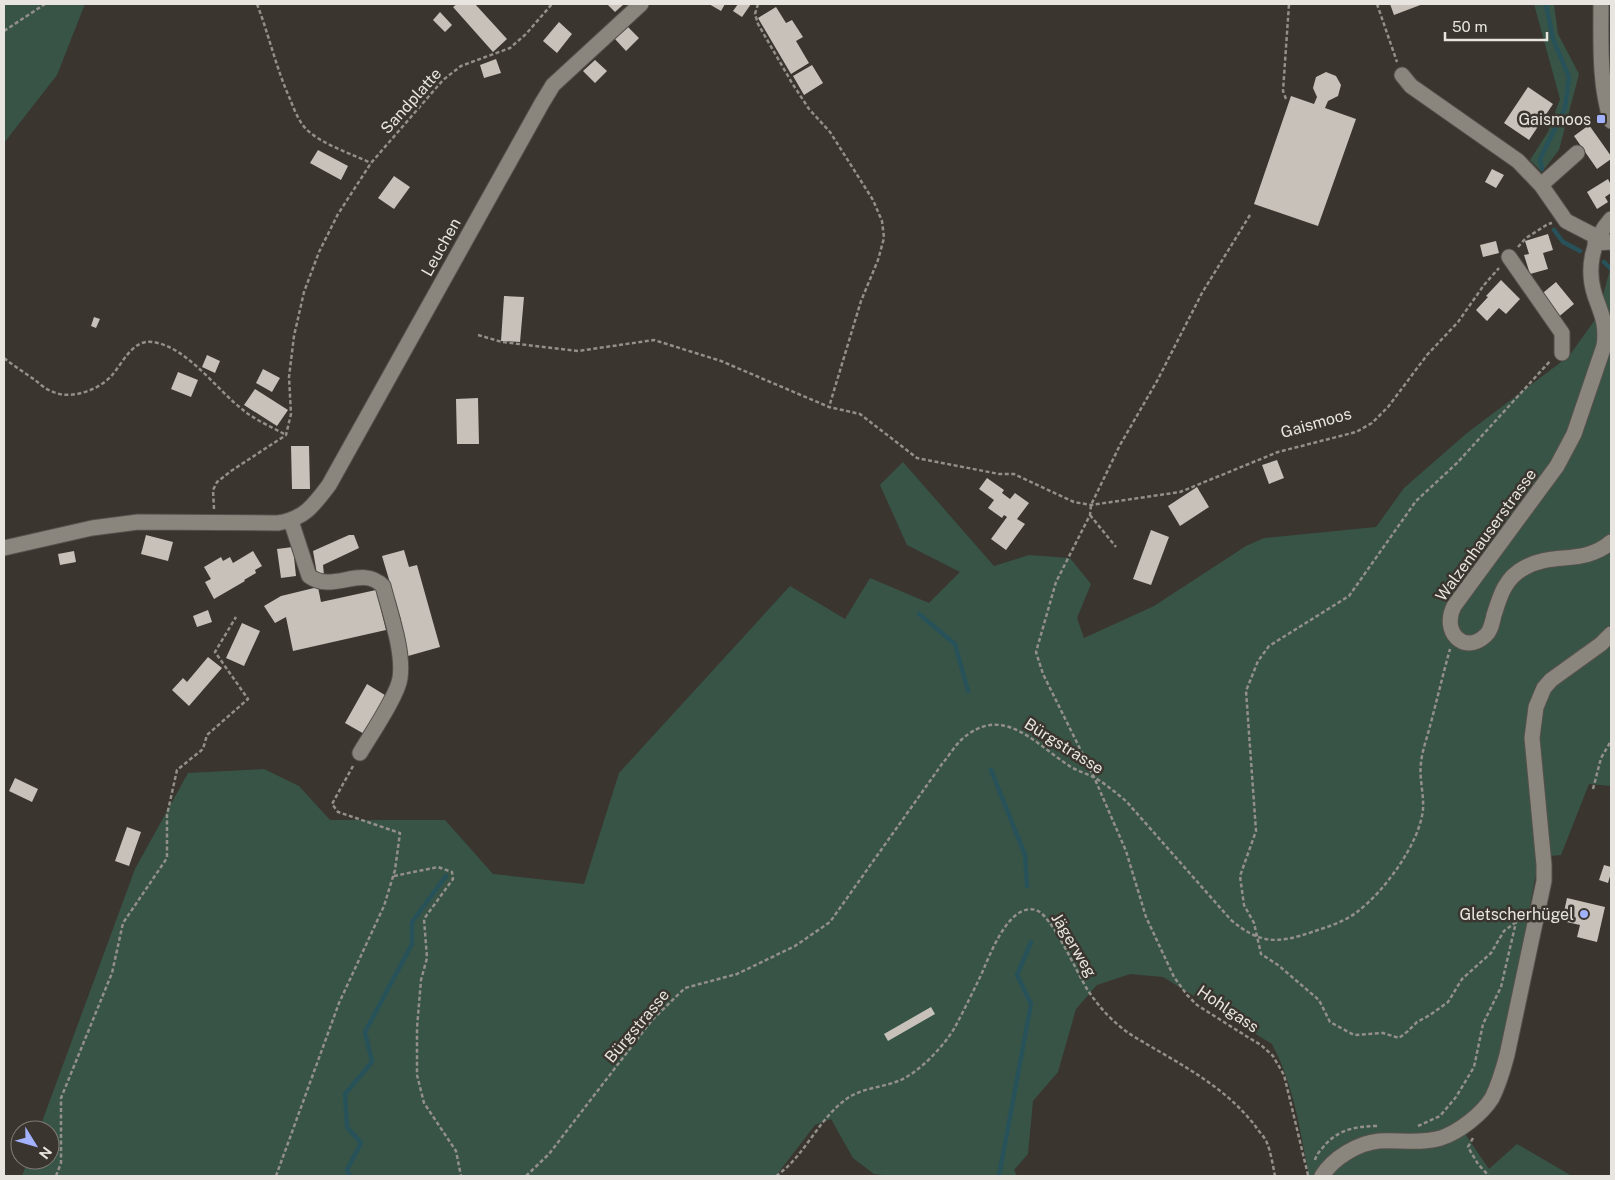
<svg xmlns="http://www.w3.org/2000/svg" width="1615" height="1180" viewBox="0 0 1615 1180" font-family="'Public Sans',sans-serif">
<style>
.green{fill:#385447}
.lines{fill:none;stroke-linecap:round;stroke-linejoin:round}
.stream{stroke:#28525a;stroke-width:4.5}
.building{fill:#c8c1b9}
.minor-casing{stroke:#55514b;stroke-width:17}
.path{stroke:#938f89;stroke-width:2.5;stroke-dasharray:4 2.5;stroke-linecap:butt}
.minor{stroke:#8a867d;stroke-width:15}
.poi-dot{fill:#a2b2fd;stroke:#3a352e;stroke-width:2}
.labels{text-anchor:middle;dominant-baseline:central;stroke-width:5;stroke-linejoin:round;paint-order:stroke}
.street-label{font-size:16px;fill:#e8e5e0;stroke:#3a352e}
.poi-label{font-size:16px;fill:#e8e5e0;stroke:#3a352e;text-anchor:end}
</style>
<rect width="100%" height="100%" fill="#3a352e"/>
<path class="green" d="M4,4H85L57,75L4,143Z
M1534,4H1554L1558,34L1579,74L1559,150L1542,172L1530,160L1548,132L1560,99Z
M1611,266V786L1589,784L1561,855L1539,857L1518,971L1501,1053L1489,1091L1474,1110L1457,1122L1489,1169L1517,1144L1572,1176H1309C1300,1130 1294,1086 1272,1044L1163,977L1130,974L1097,985L1076,1009L1058,1072L1033,1101L1028,1154L1014,1170L1017,1176H892L874,1174L853,1158L831,1119L815,1125L776,1176H22L28,1160H50V1130H39L135,869L188,773L264,769L299,786L330,820H445L493,874L584,884L619,773L790,586L845,619L870,578L929,603L960,572L907,545L880,485L903,462L994,566L1029,555L1070,558L1091,584L1077,618L1084,638L1154,606L1246,546L1264,538L1376,527L1404,488L1467,433L1569,356L1597,317Z"/>
<g class="lines">
<path class="stream" d="M1542,169L1540,159L1565,108L1569,77L1553,39L1546,4
M1554,230L1563,242L1580,251
M1604,262L1611,269
M919,614L955,644L968,691
M991,770L1025,855L1027,886
M350,1176L347,1170L361,1143L347,1127L345,1094L372,1062L365,1032L412,944V922L446,876
M999,1176L1031,1004L1017,975L1031,942"/>
</g>
<path class="building" d="M457,4H475L507,39L493,52L453,7Z
M607,4H624L615,12Z
M709,4H725L721,11Z
M738,4H751L742,17L733,11Z
M1390,4H1423L1394,15Z
M776,7L786,23L792,20L803,37L796,41L809,63L791,74L758,18Z
M440,12L452,25L445,32L433,20Z
M559,22L572,34L557,53L543,41Z
M628,27L639,38L626,51L615,39Z
M496,59L501,73L484,78L480,65Z
M595,60L607,71L595,83L583,71Z
M812,65L823,83L804,95L793,76Z
M1326,72L1336,76L1341,85L1338,96L1328,101L1325,108L1356,119L1318,226L1254,204L1291,96L1314,104L1317,97L1313,88L1316,77Z
M1528,87L1553,104L1529,140L1504,123Z
M1589,125L1611,156V159L1597,169L1574,136Z
M318,150L348,166L341,180L310,163Z
M1492,169L1504,175L1496,188L1485,182Z
M394,176L410,187L394,209L378,198Z
M1608,179L1611,185V193L1605,197L1608,202L1597,209L1587,192Z
M1548,234L1553,250L1543,253L1548,269L1530,274L1524,255L1529,254L1525,241Z
M1496,241L1499,253L1483,257L1480,245Z
M1501,280L1520,299L1506,314L1499,308L1487,321L1476,310L1488,297L1486,296Z
M1556,282L1574,304L1556,319L1538,297Z
M504,296L524,297L520,342L501,341Z
M94,317L100,319L96,328L91,326Z
M207,355L220,361L215,373L202,367Z
M263,369L280,378L272,392L256,383Z
M178,372L198,380L191,397L171,389Z
M255,389L288,410L277,426L244,405Z
M478,398L479,444H457L456,399Z
M291,446H309L310,489H292Z
M1277,460L1284,478L1269,484L1262,465Z
M987,478L1004,490L1002,493L1010,499L1015,493L1029,503L1017,519L1025,524L1006,550L991,539L1007,517L1004,515L1002,518L988,508L994,500L979,489Z
M1197,487L1209,507L1180,526L1168,506Z
M1151,530L1169,537L1151,585L1133,579Z
M146,535L173,542L168,561L141,554Z
M349,535H354L359,548L323,565L324,575L317,574L313,551Z
M293,547L296,576L281,578L277,549Z
M404,550L409,567L417,565L440,647L408,656L397,621L401,620L382,556Z
M74,551L76,562L60,565L58,554Z
M253,551L262,566L255,570L256,573L244,580L245,581L214,599L205,582L211,579L204,567L221,557L223,561L230,557L233,563Z
M318,587L321,602L376,590L386,630L293,651L286,617L275,623L264,606L281,596Z
M208,610L212,622L197,627L193,616Z
M242,623L260,631L244,666L226,658Z
M208,657L222,668L189,706L172,690L183,678L187,682Z
M367,684L388,697L366,735L345,723Z
M15,778L38,789L32,802L9,791Z
M127,827L141,832L129,866L115,861Z
M1604,865L1611,867V873L1608,883L1599,880Z
M1567,898L1605,907L1597,942L1577,937L1580,925L1562,921Z
M931,1007L935,1014L888,1041L884,1034Z"/>
<g class="lines">
<g class="minor-casing">
<path id="minor" d="M1601,4C1601,43 1599,84 1611,121
M1402,75L1411,86L1518,161L1541,185L1566,221L1597,237
M1541,185L1577,153
M1611,219C1592,240 1586,269 1595,296C1602,315 1607,325 1604,346L1574,434L1557,466L1454,606C1441,632 1464,655 1485,636C1491,631 1492,623 1494,615C1500,596 1505,578 1524,568C1553,551 1583,566 1611,542
M1595,243L1611,242
M1509,257L1562,333V353
M291,521L309,576C333,594 361,564 383,586C390,613 404,652 400,678C398,695 370,736 360,753
M4,548L92,528L138,522L278,523C304,519 314,505 329,485L542,103L553,85L641,4
M1322,1176C1333,1158 1358,1143 1379,1141C1399,1140 1421,1144 1441,1138C1459,1132 1482,1114 1492,1098C1499,1084 1503,1070 1507,1055L1544,881V865L1532,738L1536,707L1544,688L1551,680L1601,644L1611,634"/>
</g>
<path class="path" d="M257,4C269,35 276,68 290,99C294,109 298,120 306,129C321,144 352,154 371,163
M758,4L755,14L758,24L792,83L809,109L830,132L873,200L882,221L884,238L878,260L861,301L829,407
M1377,4L1397,62
M4,31L45,4
M1286,99L1283,91L1289,4
M1250,215L1202,293L1157,381L1120,445L1091,505L1090,515L1056,582L1036,652L1043,674L1094,777L1126,851L1146,917L1174,977L1187,995L1197,1005L1246,1036L1261,1045L1273,1056L1284,1075L1308,1175
M1518,247L1526,238L1548,224L1552,223
M478,335L502,342L578,351L654,340L721,361L829,407L860,414L917,458L999,474H1014L1074,502L1091,505L1180,492L1278,452L1356,432L1372,423L1388,407L1427,355L1458,322L1484,285L1499,268
M4,358C14,366 25,373 35,380C40,384 45,389 51,391C70,401 100,390 113,374C124,361 133,339 153,342C187,347 216,389 243,410C255,420 272,427 286,435
M214,509L213,490L217,482L231,471L286,435L291,414L289,377L294,336L304,292L319,252L338,214L371,163L443,80L461,66L510,48L526,34L552,4
M1090,515L1116,547
M1593,789L1601,758L1611,741
M394,876L438,867L452,872L453,879L424,919L427,958L421,980L417,1028V1075L424,1103L456,1151L461,1176
M1516,922L1504,931L1491,953L1462,979L1448,1002L1430,1015L1417,1022L1408,1031L1399,1038L1383,1033L1354,1035L1330,1022L1319,1000L1278,965L1261,954L1254,923L1244,905L1240,876L1256,831L1246,691L1258,661L1269,646L1349,596L1416,501L1457,463L1551,360
M1418,1126L1440,1116L1456,1097L1474,1067L1483,1024L1501,987L1516,922L1522,910
M1473,1138L1468,1147L1478,1164L1489,1176
M1315,1160C1316,1156 1318,1153 1321,1150C1335,1130 1355,1126 1378,1126
M56,1176L61,1163V1098L112,973L123,923L167,858V815L177,770L203,749L207,735L248,699L215,652L236,617
M276,1176L339,1003L384,906L395,870L400,833L338,812L332,804L353,766
M526,1176L549,1154L652,1020L685,988L737,974L795,946L830,922L942,764C948,757 954,747 961,740C1002,703 1033,742 1068,765C1076,771 1086,773 1095,778C1106,784 1116,793 1126,801L1231,920C1260,944 1277,944 1312,932C1327,927 1344,922 1357,912C1384,892 1420,843 1423,809C1424,794 1419,778 1421,763C1422,751 1427,738 1430,726C1437,700 1443,674 1450,649
M776,1176C805,1156 817,1121 845,1100C860,1088 881,1088 898,1081C918,1074 945,1045 955,1027C964,1010 973,992 981,975C989,958 1008,902 1036,910C1052,915 1077,973 1087,989C1100,1009 1117,1027 1138,1039C1180,1064 1226,1087 1256,1127C1259,1132 1265,1137 1267,1143C1271,1153 1273,1166 1275,1176"/>
<use href="#minor" class="minor"/>
</g>
<g class="poi-dot">
<rect x="1596" y="114" width="10" height="10" rx="2.5"/>
<circle cx="1584" cy="914" r="5"/>
</g>
<g class="labels">
<g class="street-label">
<text transform="translate(411 101) rotate(-48)">Sandplatte</text>
<text transform="translate(441 247) rotate(-61)">Leuchen</text>
<text transform="translate(1316 423) rotate(-16)">Gaismoos</text>
<text transform="translate(1486 535) rotate(-54)">Walzenhauserstrasse</text>
<text transform="translate(1064 746) rotate(32)">Bürgstrasse</text>
<text transform="translate(1074 945) rotate(59)">Jägerweg</text>
<text transform="translate(1228 1009) rotate(34)">Hohlgass</text>
<text transform="translate(637 1026) rotate(-50)">Bürgstrasse</text>
</g>
<g class="poi-label">
<text x="1591" y="119">Gaismoos</text>
<text x="1574" y="914">Gletscherhügel</text>
</g>
</g>
<rect width="1615" height="1180" fill="none" stroke="#e8e5e0" stroke-width="10"/>
<g transform="translate(35 1145) rotate(127)"><circle r="24" fill="#3a352e" stroke="#807b75"/>
<path d="M0-4L9 19L0 12L-9 19Z" fill="#a2b2fd"/>
<text y="-8" font-size="14" font-weight="bold" text-anchor="middle" fill="#e8e5e0">N</text>
</g>
<path d="M1445 32v8h102v-8" fill="none" stroke="#e8e5e0" stroke-width="2.5"/>
<text x="1452" y="32" font-size="15" fill="#e8e5e0" stroke="#3a352e" stroke-width="4" paint-order="stroke">50 m</text>
</svg>
